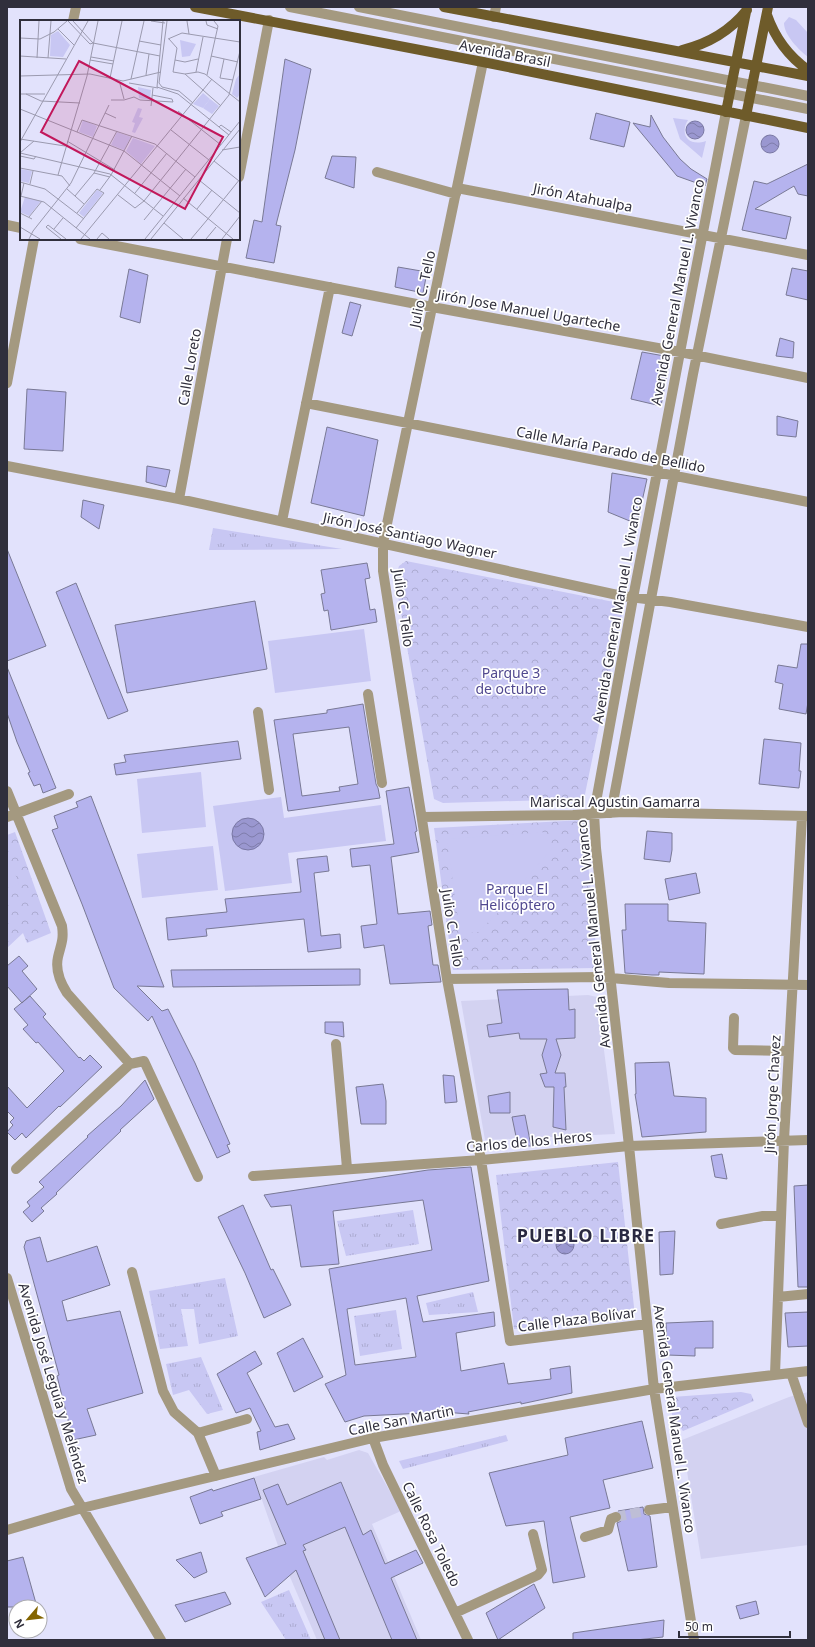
<svg xmlns="http://www.w3.org/2000/svg" width="815" height="1647" viewBox="0 0 815 1647" font-family="'Noto Sans',sans-serif">
<style>
.built{fill:#d3d2f1}
.grass{fill:url(#grass-tufts)}
.forest{fill:url(#forest-crowns)}
.garden{fill:#c8c7f3}
.water{fill:url(#water-waves);stroke:#7a78a4}
.building{fill:#b5b3ee;stroke:#797995;fill-rule:evenodd}
.lines{fill:none;stroke-linecap:round;stroke-linejoin:round}
.minor-tunnel{stroke:#bebed6;stroke-width:10;stroke-dasharray:10 5;stroke-linecap:butt}
.minor{stroke:#a49980;stroke-width:10}
.major{stroke:#6e5b2a;stroke-width:10}
.labels{text-anchor:middle;dominant-baseline:central;stroke-width:3.5;stroke-linejoin:round;paint-order:stroke}
.street-label{font-size:14px;fill:#302f3c;stroke:#fff}
.park-label{font-size:14px;fill:#514990;stroke:#fff}
.district-label{font-size:18px;font-weight:bold;letter-spacing:1px;fill:#2a2941;stroke:#fff}
.inset-road{fill:none;stroke:#9b9aaf;stroke-width:1}
.view{fill:#c2185b;fill-opacity:0.15;stroke:#c2185b;stroke-width:2}
.inset-edge{fill:none;stroke:#302f3c;stroke-width:2}
</style>
<defs>
<pattern id="grass-tufts" width="24" height="20" patternUnits="userSpaceOnUse"><rect width="24" height="20" fill="#c8c7f3"/><path d="M3 7l-1-3M5 7V3M7 7l1-3M15 17l-1-3M17 17v-4M19 17l1-3" fill="none" stroke="#acabd1"/></pattern>
<pattern id="forest-crowns" width="20" height="18" patternUnits="userSpaceOnUse"><rect width="20" height="18" fill="#c8c7f3"/><path d="M2 6a3 3 0 1 1 6 0M12 15a3 3 0 1 1 6 0" fill="none" stroke="#acabd1"/></pattern>
<pattern id="water-waves" width="16" height="10" patternUnits="userSpaceOnUse"><rect width="16" height="10" fill="#9a97d0"/><path d="M0 5q4-4 8 0t8 0" fill="none" stroke="#7e7caa"/></pattern>
</defs>
<rect width="100%" height="100%" fill="#e2e2fc"/>
<path class="built" d="M588,995L597,997L615,1134L485,1140L461,1001Z
M808,1392V1545L701,1559L682,1440L789,1397Z
M359,1450L368,1453L401,1511L372,1524L421,1640H317L284,1563L254,1477L324,1457L327,1460Z"/>
<path class="grass" d="M213,528L342,549L209,550Z
M413,1210L419,1244L346,1256L337,1221Z
M225,1278L238,1336L199,1344L194,1309H181L188,1346L160,1349L149,1291Z
M473,1292L478,1312L429,1315L426,1303Z
M396,1310L402,1349L360,1356L354,1316Z
M201,1357L223,1410L207,1414L189,1390L173,1395L166,1364Z
M506,1435L508,1441L403,1469L399,1461Z
M289,1590L311,1640H286L261,1602Z"/>
<path class="forest" d="M406,561L624,604L584,799L443,803L434,799L395,579L399,566Z
M584,820L598,968L453,970L434,828Z
M15,832L51,933L27,943L23,933L7,948V835Z
M618,1162L635,1316L514,1329L496,1175Z
M741,1392L751,1394L754,1401L683,1431C673,1420 668,1411 672,1397Z"/>
<path class="garden" d="M789,17L796,20L808,33V57C799,50 784,35 784,23Z
M673,118L688,120C679,135 689,147 706,141L702,158L680,139Z
M364,629L371,681L275,693L268,641Z
M201,772L206,827L142,833L137,779Z
M281,797L284,818L381,805L386,841L288,853L292,883L225,891L213,806Z
M546,832L547,840L555,845L522,883C538,895 533,909 514,912L505,906L478,932L460,934L447,839Z
M213,846L218,890L142,898L137,854Z
M7,853L19,884L7,888Z"/>
<path class="water" d="M686 130a9 9 0 1 1 18 0a9 9 0 1 1-18 0Z
M761 144a9 9 0 1 1 18 0a9 9 0 1 1-18 0Z
M232 834a16 16 0 1 1 32 0a16 16 0 1 1-32 0Z
M556 1245a9 9 0 1 1 18 0a9 9 0 1 1-18 0Z"/>
<path class="building" d="M285,59L311,69L295,150L276,225L281,226L274,263L246,258L254,220L262,222Z
M596,113L630,122L624,147L590,139Z
M651,115L663,137L680,159L691,169L707,179L705,186L677,176L633,123L650,127Z
M332,156L356,157L354,188L325,178Z
M808,164V196L798,194L794,186L755,209L791,217L786,239L742,230L754,181L767,184Z
M398,267L427,272L423,293L395,287Z
M792,268L808,271V300L786,295Z
M129,269L148,275L140,323L120,317Z
M350,302L361,305L352,336L342,333Z
M780,338L794,342L793,358L776,356Z
M642,352L670,357L661,406L631,399Z
M27,389L66,392L63,451L24,449Z
M777,416L798,421L796,437L777,435Z
M327,427L378,440L364,516L311,503Z
M147,466L170,470L166,487L146,482Z
M612,473L647,479L637,524L608,512Z
M83,500L104,505L99,529L81,517Z
M7,549L46,646L7,661Z
M367,563L370,578L365,579L370,610L375,609L377,622L331,630L328,610L324,611L321,594L325,593L321,570Z
M76,583L128,711L108,719L56,592Z
M255,601L267,669L127,693L115,625Z
M801,644H808V702L806,714L779,709L783,684L775,682L778,665L797,668Z
M7,667L56,788L43,793L40,784L34,786L28,773L30,772L17,742L7,713Z
M363,704L376,784L378,788L380,798L288,811L274,720L327,713V710ZM349,727L358,784L339,787L340,791L302,796L293,734Z
M764,739L801,743L799,771H801L799,788L759,784Z
M238,741L241,759L116,775L114,764L126,762L124,755Z
M409,787L417,831L415,832L419,852L391,857L398,914L430,911L432,925L428,926L433,965H438L441,982L390,984L384,945L364,948L361,926L377,924L370,865L352,867L350,849L394,844L386,791Z
M91,796L164,987L137,986L162,1011L168,1009L195,1063L230,1144L227,1145L230,1152L217,1158L152,1016L148,1021L114,988L82,904L52,830L58,828L54,816L78,807L76,802Z
M647,831L672,833V850L670,862L644,859Z
M327,856L329,871L314,873L321,936L340,934L341,948L308,952L304,919L206,929L207,936L168,940L166,918L227,912L225,899L301,892L297,859Z
M696,873L700,893L669,900L665,879Z
M625,904H668V921L706,923L704,974L659,972V975H652L625,973L622,930H626Z
M19,956L28,966L22,971L37,989L22,1003L7,986V966Z
M360,969V985L173,987L171,970Z
M568,989L569,1010L575,1009V1038L556,1039L561,1055L555,1073H565L566,1087H564L566,1130L553,1127L554,1087H545L540,1074L547,1073L542,1055L547,1039H520L519,1033L489,1037L487,1025L502,1023L497,990Z
M30,996L46,1014L43,1017L79,1058L80,1057L84,1061L90,1055L102,1067L60,1107L59,1106L26,1138L22,1133L15,1140L7,1132L13,1125L10,1122L14,1118L7,1111V1086L27,1108L64,1071L38,1042L36,1043L23,1029L28,1025L14,1009Z
M325,1022H343L344,1037L325,1033Z
M669,1062L674,1096L706,1098V1132L642,1137L635,1094H636L635,1063Z
M443,1075L454,1076L457,1102L445,1103Z
M145,1080L154,1099L120,1130L121,1131L56,1193L57,1194L41,1208L44,1211L32,1222L23,1212L30,1206L27,1202L44,1187L39,1182L88,1137L87,1136L121,1106Z
M383,1084L386,1101V1124H361L356,1087Z
M510,1092V1113H490L488,1096Z
M525,1115L531,1146H518L512,1117Z
M722,1154L727,1179L715,1177L711,1156Z
M471,1167L489,1281L417,1296L423,1322L494,1312L495,1326L456,1333L461,1371L504,1363L508,1384L551,1379L550,1369L570,1366L572,1393L521,1404V1402L494,1407L468,1412L469,1414L443,1412L364,1416L345,1422L325,1384L346,1375L329,1269L432,1250L423,1200L333,1211L339,1264L301,1267L291,1205L271,1207L264,1195L428,1170ZM406,1298L416,1357L355,1365L347,1309Z
M808,1185V1287H798L794,1186Z
M243,1205L271,1270L273,1269L291,1305L264,1318L245,1273L218,1217Z
M675,1231L673,1274L660,1275L659,1232Z
M40,1237L47,1262L97,1246L110,1285L62,1301L67,1321L120,1311L143,1393L87,1409L96,1435L73,1440L57,1376L59,1375L24,1247L26,1241Z
M808,1312V1346L788,1347L785,1313Z
M713,1321V1348H695V1356L667,1355L666,1323Z
M303,1338L323,1377L294,1392L277,1353Z
M255,1351L262,1364L247,1373L275,1427L288,1424L295,1439L260,1450L257,1432L261,1431L250,1408L236,1413L217,1374Z
M642,1421L653,1468L603,1480L610,1508L570,1517L585,1577L553,1583L544,1521L506,1526L489,1473L568,1455L565,1438Z
M254,1478L261,1499L221,1512L223,1516L200,1524L190,1497L212,1489L213,1491Z
M341,1482L363,1535L371,1530L385,1564L416,1550L423,1563L391,1578L417,1640H392L345,1527L303,1545L306,1550L303,1551L340,1640H325L296,1570L265,1597L246,1558L286,1544L263,1490L278,1484L287,1505Z
M643,1507L644,1514L650,1516L657,1567L628,1571L617,1523L621,1521L622,1515L618,1511Z
M201,1552L207,1572L194,1578L176,1560Z
M23,1557L37,1607H7V1561Z
M534,1584L545,1608L498,1640L486,1613Z
M225,1592L231,1604L185,1622L175,1605Z
M756,1601L759,1614L740,1619L736,1606Z
M664,1620L663,1637L636,1640H573V1633Z"/>
<g class="lines">
<path class="minor-tunnel" d="M616,1517L649,1510"/>
<path class="minor" d="M290,7L808,109
M359,7L808,96
M494,17L496,7
M73,21L76,7
M483,62L383,543V571L447,979L481,1160L510,1341L647,1324
M377,172L456,194
M239,177L269,20
M457,188L808,255
M7,225L21,228
M80,239L432,307L680,352L808,378
M7,383L34,239
M306,403L808,502
M7,466L179,499L622,596L670,602L808,627
M179,499L227,239
M282,521L330,287
M368,694L382,783
M258,712L269,790
M7,791L62,926C64,940 61,944 58,957C55,970 60,982 67,993L130,1064L144,1061L198,1177
M611,813L693,374L746,116
M7,817L69,794
M422,817L573,815L623,812L808,816
M447,979L599,977L669,983L808,985
M734,1018L733,1048L735,1050L788,1051
M336,1044L347,1168
M16,1169L130,1064
M253,1176L481,1160L629,1146L808,1140
M721,1224L763,1216H781
M132,1272L163,1391L174,1412L198,1433L216,1476
M7,1278L71,1489L161,1640
M778,1297L808,1294
M791,1373L808,1423
M775,1374L784,1140L802,816
M198,1433L247,1419
M373,1438L383,1465L468,1640
M649,1510L672,1507
M7,1530L82,1508L373,1438L654,1389L808,1371
M585,1537L608,1530L611,1519L616,1517
M455,1613L538,1575L542,1570L533,1534
M694,1640L654,1389L629,1146L596,848L594,813L633,598L726,112"/>
<path class="major" d="M195,7L483,62L808,128
M444,7L808,76
M767,15C775,38 788,56 808,70
M682,50C708,44 730,31 747,10
M726,112L747,7
M746,116L768,7"/>
</g>
<g class="labels">
<g class="street-label">
<text transform="translate(505 53) rotate(11)">Avenida Brasil</text>
<text transform="translate(583 197) rotate(11)">Jirón Atahualpa</text>
<text transform="translate(422 289) rotate(-78)">Julio C. Tello</text>
<text transform="translate(677 292) rotate(-79)">Avenida General Manuel L. Vivanco</text>
<text transform="translate(529 310) rotate(10)">Jirón Jose Manuel Ugarteche</text>
<text transform="translate(189 367) rotate(-80)">Calle Loreto</text>
<text transform="translate(611 449) rotate(11)">Calle María Parado de Bellido</text>
<text transform="translate(410 535) rotate(12)">Jirón José Santiago Wagner</text>
<text transform="translate(404 608) rotate(82)">Julio C. Tello</text>
<text transform="translate(617 610) rotate(-80)">Avenida General Manuel L. Vivanco</text>
<text x="615" y="801">Mariscal Agustin Gamarra</text>
<text transform="translate(453 928) rotate(81)">Julio C. Tello</text>
<text transform="translate(593 934) rotate(-96)">Avenida General Manuel L. Vivanco</text>
<text transform="translate(772 1094) rotate(-87)">Jirón Jorge Chavez</text>
<text transform="translate(529 1141) rotate(-5)">Carlos de los Heros</text>
<text transform="translate(577 1319) rotate(-7)">Calle Plaza Bolívar</text>
<text transform="translate(54 1383) rotate(73)">Avenida José Leguía y Meléndez</text>
<text transform="translate(675 1419) rotate(82)">Avenida General Manuel L. Vivanco</text>
<text transform="translate(401 1420) rotate(-11)">Calle San Martin</text>
<text transform="translate(432 1534) rotate(64)">Calle Rosa Toledo</text>
</g>
<g class="park-label">
<text x="511" y="672">Parque 3<tspan x="511" dy="16">de octubre</tspan></text>
<text x="517" y="888">Parque El<tspan x="517" dy="16">Helicóptero</tspan></text>
</g>
<g class="district-label">
<text x="586" y="1235">PUEBLO LIBRE</text>
</g>
</g>
<g transform="translate(20 20)">
<rect width="220" height="220" fill="#e2e2fc"/>
<path d="M38,11L50,25L43,37L30,36L31,15ZM160,20L176,24L170,36L162,37ZM118,67L131,70L130,80L119,78ZM183,73L190,79L183,88L173,84ZM63,100L77,106L73,117L59,112ZM97,112L111,117L104,130L91,125ZM113,118L135,126L121,144L106,131ZM0,149L12,151L9,163L0,161ZM77,170L83,173L64,197L59,193ZM5,177L21,181L9,196L0,192Z" fill="#c8c7f3"/>
<path d="M220,54V74L217,78L212,74L216,59ZM190,79L199,86L192,94L183,88ZM118,88L122,89L119,97L123,98L115,113L112,112L115,103L112,102L115,95L119,96L115,95Z" fill="#c8c7f3"/>
<path class="inset-road" d="M48,1L70,24L73,23M53,1L73,23L140,36M131,1L145,3M143,1L137,67L158,74L209,115M147,1L139,63L142,67L159,71L173,83M167,1L169,14M186,1L187,5L198,9M38,9L54,25M0,18L20,19L34,12L47,1M148,19L162,13L220,22M149,19L157,28L153,52L165,54L178,52L185,54L220,82M119,21L141,25M0,36L46,39M191,36L218,42M71,37L94,41M17,38L19,1M28,38L31,1M204,39L200,58L213,60M70,40L93,44M155,40L165,42L178,39M176,52L183,17M165,54L201,86M126,55L129,34M187,55L198,6L194,1M0,56L70,54L103,61L141,52M90,58L102,1M111,59L124,1M109,63L138,68M100,64L104,79M0,74H25M6,74L21,81L60,83M91,80H104L114,77L120,80L153,82L152,79L132,75M131,86L133,68M0,89L104,131L160,176M158,91L201,125M85,93L96,98M199,107L201,105L211,112M151,110L189,140M57,112L62,100L135,124L175,157M0,119L45,126M47,121L95,150M0,122L68,1M202,130L220,127M0,133L90,154L143,196M0,133L14,121M0,136L14,139L16,136M194,141L219,161M0,148L42,156L50,166M74,153L90,157M38,155L67,56L78,1M179,160L220,193M0,162L25,169L64,199M10,164L13,151M47,169L64,184M80,170L91,155L112,116M115,173L147,133M98,175L115,188L124,181L209,75L220,31M0,176L24,182L70,219M1,176L4,163M55,176L74,153L97,111M163,178L213,219M177,189L192,170M0,193L12,199M9,197L22,181M124,200L166,149M187,200L220,159M144,203L163,219M0,207L20,219M56,208L84,173L77,169L57,193M34,209L43,198M9,219L13,211L51,163L89,85M41,219L26,207L28,205L46,219M61,219L192,59M77,219L82,213L89,219M125,219L220,101M131,219L220,109M171,219L187,200M186,219L196,207M202,219L220,196"/>
<path class="view" d="M59,41L203,117L165,189L21,112Z"/>
<rect width="220" height="220" class="inset-edge"/>
</g>
<rect width="815" height="1647" fill="none" stroke="#302f3c" stroke-width="16"/>
<g transform="translate(28 1619) rotate(242)"><circle r="19" fill="#ffffff" stroke="#acacb1"/>
<path d="M0-3L7 15L0 10L-7 15Z" fill="#846500"/>
<text y="-6" font-size="11" font-weight="bold" text-anchor="middle" fill="#302f3c">N</text>
</g>
<path d="M679 1631v6h111v-6" fill="none" stroke="#302f3c" stroke-width="2"/>
<text x="685" y="1631" font-size="12" fill="#302f3c" stroke="#ffffff" stroke-width="3" paint-order="stroke">50 m</text>
</svg>
